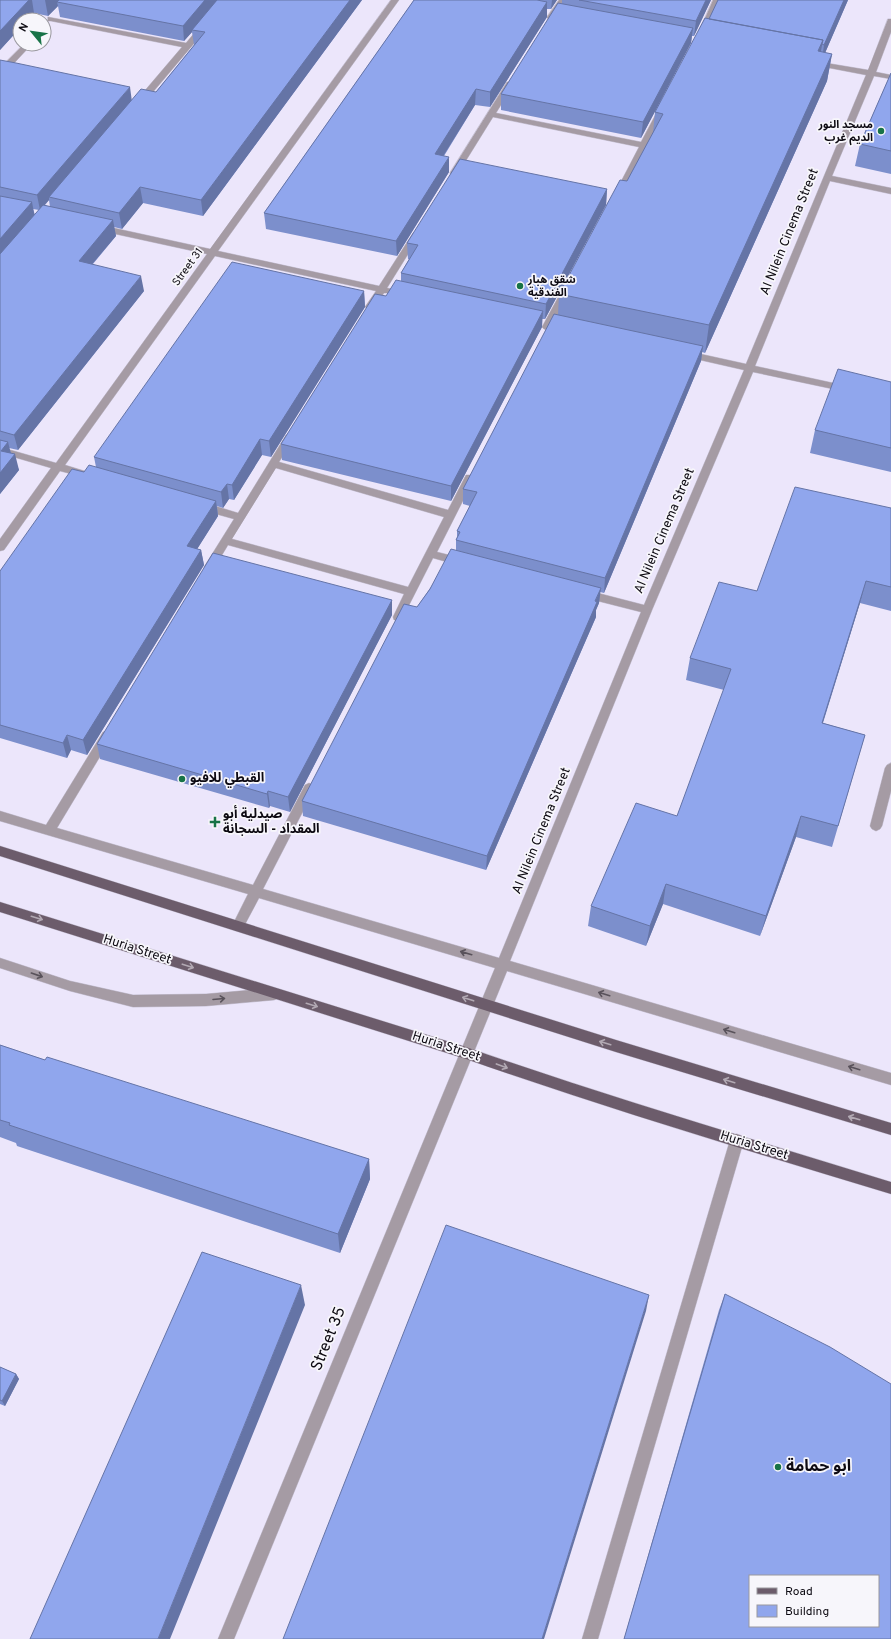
<svg xmlns="http://www.w3.org/2000/svg" width="891" height="1639" viewBox="0 0 891 1639" font-family="Overpass,'Noto Sans Arabic',sans-serif">
<style>
.lines{fill:none;stroke-linecap:round;stroke-linejoin:round}
.minor-casing{stroke:#c8c3d6;stroke-width:1}
.major-casing{stroke:#c8c3d6;stroke-width:1}
.minor{fill:#a59ba4;fill-rule:evenodd}
.major{fill:#6c5c6b;fill-rule:evenodd}
.wall{fill:#7c8fcc;fill-rule:evenodd}
.shaded-wall{fill:#6574a6}
.building{fill:#90a6ed;stroke:#6574a6;fill-rule:evenodd}
.oneway{stroke:#b2a9b3}
.oneway2{stroke:#59525b}
.poi-dot{fill:#187347;stroke:#f7f6fb;stroke-width:1.5}
.labels{text-anchor:middle;dominant-baseline:central;stroke-width:3.5;stroke-linejoin:round;paint-order:stroke}
.far-poi-label{font-size:11px;font-weight:bold;fill:#0d0a12;stroke:#f7f6fb;text-anchor:end}
.far-street-label{font-size:11px;fill:#0d0a12;stroke:#f7f6fb}
.street-label{font-size:13px;fill:#0d0a12;stroke:#f7f6fb}
.poi-label{font-size:13px;font-weight:bold;fill:#0d0a12;stroke:#f7f6fb;text-anchor:start}
.near-street-label{font-size:16px;fill:#0d0a12;stroke:#f7f6fb}
.near-poi-label{font-size:16px;font-weight:bold;fill:#0d0a12;stroke:#f7f6fb;text-anchor:start}
</style>
<rect width="100%" height="100%" fill="#ece6fb"/>
<g class="lines">
<g class="minor-casing">
<path id="minor" d="M391,0H399L218,251L379,286L413,233H419L420,235L387,288L392,289L394,291L392,293H384L373,309L370,310L365,307L376,291L215,256L65,465L91,473L92,475L91,477L87,478L60,471L4,550L0,551V539L51,468L0,453V447L56,463L207,254L97,230L96,228L97,226L100,225L210,249Z
M559,0H567L554,19H548L547,17Z
M713,0H721L706,34L702,36H699L698,34Z
M48,17L186,43L201,25H207L208,27L142,105H139L135,103L136,101L182,47L51,21H48Z
M888,19H891V32L876,72L891,75V79L874,76L832,176L891,188V194L830,181L755,366L847,386L852,389L847,392L753,372L652,610L510,961L891,1073V1085L507,971L234,1639H218L495,968L259,898L242,930L238,931L234,930L232,926L248,894L0,821V811L46,825L103,732L107,731L111,732L113,735L57,828L253,885L305,785L309,783L313,785L315,788L263,889L499,958L641,612L582,597L581,594L582,591L586,590L644,605L744,370L687,357L682,354L687,351L746,364L866,75L814,65L810,63L814,61L868,70Z
M24,44H32L3,75H0V68Z
M507,82H510L514,84L496,113L641,142L658,110H664L665,112L621,197L618,198L614,195L639,147L493,117L457,175H451L450,173Z
M566,289L571,292L552,327L547,330L544,329L542,327L561,292Z
M290,434L295,437L279,462L448,510L466,475H474L475,477L437,552L465,559L466,562L465,565L461,566L433,558L403,617L402,620H394L393,617L404,594L228,545L213,570H205L204,567L234,519L198,509L197,506L198,503L202,502L238,513L286,435ZM276,468L444,517L408,587L232,539Z
M891,763V791L882,826L880,829L876,831L872,829L870,826L885,768L887,765Z
M0,958L70,981L133,995L206,994L274,988L279,990L280,994L279,998L274,1000L206,1006L133,1007L70,991L0,968Z
M737,1134L742,1136L744,1140L598,1639H582L730,1140L732,1136Z"/>
</g>
<g class="major-casing">
<path id="major" d="M0,846L616,1040L891,1123V1135L616,1052L0,856Z
M0,902L466,1047C606,1096 749,1138 891,1182V1194C749,1151 606,1108 466,1059L0,912Z"/>
</g>
<use href="#minor" class="minor"/>
<use href="#major" class="major"/>
</g>
<path class="wall" d="M0,0H362L203,216L143,203L122,229L114,227L116,236L93,264L144,291L18,450L9,448L11,453L19,470L0,494V60L132,100L156,92L194,45L192,32L184,41L60,17L58,6L48,16L34,13L20,20V28L0,50ZM49,200L50,207L45,205ZM33,209L39,210L35,215Z
M414,0H557L551,9H547V17L490,107L475,105L444,156L449,172L397,256L266,229L264,213Z
M562,0H711L694,36H692L691,43L641,138L501,110V94L562,4Z
M718,0H848L825,53L832,54L827,81L705,353L702,352L701,361L604,593L600,592L599,603L596,610V617L486,870L303,816L302,801L417,607L456,551V540L457,537V531L470,506L463,504V489L558,315L559,294L627,181L653,133L655,112L709,19Z
M891,73V174L855,166L860,144Z
M607,189L606,205L545,319H542V327L451,501L282,460L281,444L386,296L401,281V273L409,259H408L407,243Z
M364,291L365,307L271,457L262,455L234,500L229,499L223,508L217,506L218,516L197,549L201,550L204,565L87,755L71,750L67,758L0,738V571L84,472L96,467L94,457Z
M891,382V472L810,453L815,430Z
M891,508V611L860,603L823,723L865,735L832,847L796,837L760,936L663,904L646,946L588,926L591,906L677,816L724,690L686,680L690,658L757,591Z
M392,600V615L290,812L270,806L269,808L100,759L97,744Z
M0,1045L45,1060L369,1159L370,1179L340,1253L17,1146L16,1143L0,1137Z
M725,1294L891,1639H624L719,1310Z
M0,1367L16,1374L19,1379L5,1406L0,1404Z"/>
<path class="shaded-wall" d="M29,0H32L34,13L28,20H20V28L0,50V31Z
M45,0H64L57,2L58,6L48,16Z
M205,0H220L192,30V32L184,41L183,26Z
M350,0H362L203,216L201,200Z
M552,0H557L551,9Z
M706,0H711L694,36L696,21Z
M844,0H848L822,60L824,45Z
M547,2V17L490,107V92Z
M693,28L691,43L641,138L643,122Z
M823,40L818,67V51Z
M832,54L827,81L705,353L709,325Z
M130,87L132,102L49,197V200L40,210L37,195Z
M476,89L475,105L435,169V154Z
M449,157V172L397,256L396,241Z
M140,187L143,203L122,229L119,213Z
M607,189L606,205L545,319L546,304Z
M32,202L35,218L0,259V239Z
M113,220L116,236L82,276L79,261Z
M141,276L144,291L18,450L14,435Z
M364,291L365,307L271,457L269,441Z
M543,311L542,327L451,501V486Z
M703,346L701,361L604,593L605,578Z
M260,439L262,455L234,500L232,485Z
M8,442L12,458L15,454L19,470L0,494V473L1,451Z
M227,484L229,499L223,508L221,492Z
M216,501L218,516L189,562L187,546Z
M201,550L204,565L87,755L83,740Z
M866,581L860,603L816,744L822,723Z
M601,588L599,603L596,610V617L486,870L487,856Z
M392,600V615L290,812L288,797Z
M67,735L71,750L67,758L63,743Z
M268,791L270,806L269,808L267,794Z
M801,816L796,837L760,936L766,916Z
M666,884L663,904L646,946L650,926Z
M369,1159L370,1179L340,1253L338,1234Z
M301,1285L305,1305L170,1639H158Z
M649,1295L646,1311L544,1639H542Z
M16,1374L19,1379L5,1406L2,1401Z"/>
<path class="building" d="M0,0H29L0,31Z
M59,0H205L183,26L57,2Z
M217,0H350L201,200L140,187L119,213L49,197L141,89L156,92L205,32L192,30Z
M414,0H537L547,2L490,92L476,89L435,154L449,157L396,241L264,213Z
M579,0H706L696,21Z
M718,0H844L824,45L822,44L823,40L709,19Z
M558,3L693,28L643,122L501,94Z
M705,18L823,40L818,51L832,54L709,325L559,294L620,180L627,181L663,114L655,112Z
M0,60L16,63L130,87L37,195L0,187Z
M891,73V151L860,144Z
M460,159L607,189L546,304L401,273L418,245L407,243Z
M0,196L32,202L0,239Z
M43,205L113,220L79,261L141,276L14,435L0,431V254Z
M232,262L364,291L269,441L260,439L232,485L227,484L221,492L94,457Z
M396,280L543,311L451,486L281,444L375,294L386,296Z
M554,314L703,346L605,578L456,540L460,532L457,531L477,492L463,489Z
M838,369L891,382V448L815,430Z
M0,440L8,442L1,451L15,454L0,473Z
M89,465L216,501L187,546L201,550L83,740L67,735L63,743L0,725V571L72,469L84,472Z
M795,487L891,508V587L866,581L822,723L865,735L838,826L801,816L766,916L666,884L650,926L591,906L636,803L677,816L731,669L690,658L719,582L757,591Z
M451,549L601,588L595,601L597,602L487,856L302,801L404,604L417,607L430,589Z
M213,553L392,600L288,797L268,791L267,794L97,744Z
M0,1045L45,1060L47,1057L369,1159L338,1234L9,1125L10,1123L0,1120Z
M446,1225L649,1295L542,1639H283Z
M202,1252L301,1285L158,1639H30Z
M725,1294L830,1347L891,1384V1639H624ZM750,1576H878V1626H750Z
M0,1367L16,1374L2,1401L0,1400Z"/>
<defs><path id="oneway-shaft" d="M-6 0H5M1.5-3L5.5 0L1.5 3" fill="none" stroke-width="1.6" stroke-linecap="round" stroke-linejoin="round"/></defs>
<g class="oneway">
<use href="#oneway-shaft" transform="translate(37 918) rotate(17)"/>
<use href="#oneway-shaft" transform="translate(188 966) rotate(18)"/>
<use href="#oneway-shaft" transform="translate(468 999) rotate(-162)"/>
<use href="#oneway-shaft" transform="translate(312 1005) rotate(17)"/>
<use href="#oneway-shaft" transform="translate(605 1043) rotate(-163)"/>
<use href="#oneway-shaft" transform="translate(502 1066) rotate(20)"/>
<use href="#oneway-shaft" transform="translate(729 1081) rotate(-163)"/>
<use href="#oneway-shaft" transform="translate(854 1118) rotate(-164)"/>
</g>
<g class="oneway2">
<use href="#oneway-shaft" transform="translate(466 953) rotate(-164)"/>
<use href="#oneway-shaft" transform="translate(37 975) rotate(19)"/>
<use href="#oneway-shaft" transform="translate(604 994) rotate(-163)"/>
<use href="#oneway-shaft" transform="translate(219 999) rotate(-5)"/>
<use href="#oneway-shaft" transform="translate(729 1031) rotate(-163)"/>
<use href="#oneway-shaft" transform="translate(854 1068) rotate(-163)"/>
</g>
<g class="poi-dot">
<circle cx="881" cy="131" r="4"/>
<circle cx="520" cy="286" r="4"/>
<circle cx="182" cy="779" r="4"/>
<path d="M213 816h4v4h4v4h-4v4h-4v-4h-4v-4h4z"/>
<circle cx="778" cy="1467" r="4"/>
</g>
<g class="labels">
<g class="far-poi-label">
<text x="873" y="125">مسجد النور<tspan x="873" dy="13">الديم غرب</tspan></text>
<text x="528" y="280" text-anchor="start">شقق هبار<tspan x="528" dy="13">الفندقية</tspan></text>
</g>
<g class="far-street-label">
<text transform="translate(188 267) rotate(-54)">Street 31</text>
</g>
<g class="street-label">
<text transform="translate(790 232) rotate(-68)">Al Nilein Cinema Street</text>
<text transform="translate(665 531) rotate(-67)">Al Nilein Cinema Street</text>
<text transform="translate(542 831) rotate(-68)">Al Nilein Cinema Street</text>
<text transform="translate(137 950) rotate(18)">Huria Street</text>
<text transform="translate(446 1047) rotate(18)">Huria Street</text>
<text transform="translate(754 1146) rotate(17)">Huria Street</text>
</g>
<g class="poi-label">
<text x="190" y="779">القبطي للافيو</text>
<text x="223" y="815">صيدلية أبو<tspan x="223" dy="15">المقداد - السجانة</tspan></text>
</g>
<g class="near-street-label">
<text transform="translate(329 1339) rotate(-68)">Street 35</text>
</g>
<g class="near-poi-label">
<text x="786" y="1467">ابو حمامة</text>
</g>
</g>
<rect x="749" y="1575" width="130" height="52" fill="#f7f6fb" stroke="#99989e"/>
<rect x="757" y="1588" width="20" height="6" fill="#6c5c6b" stroke="#99989e"/>
<text x="785" y="1595" font-size="12" fill="#0d0a12">Road</text>
<rect x="757" y="1605" width="20" height="12" fill="#90a6ed" stroke="#99989e"/>
<text x="785" y="1615" font-size="12" fill="#0d0a12">Building</text>
<g transform="translate(32 32) rotate(299)"><circle r="19" fill="#f7f6fb" stroke="#99989e"/>
<path d="M0-3L7 15L0 10L-7 15Z" fill="#187347"/>
<text y="-6" font-size="11" font-weight="bold" text-anchor="middle" fill="#0d0a12">N</text>
</g>
</svg>
